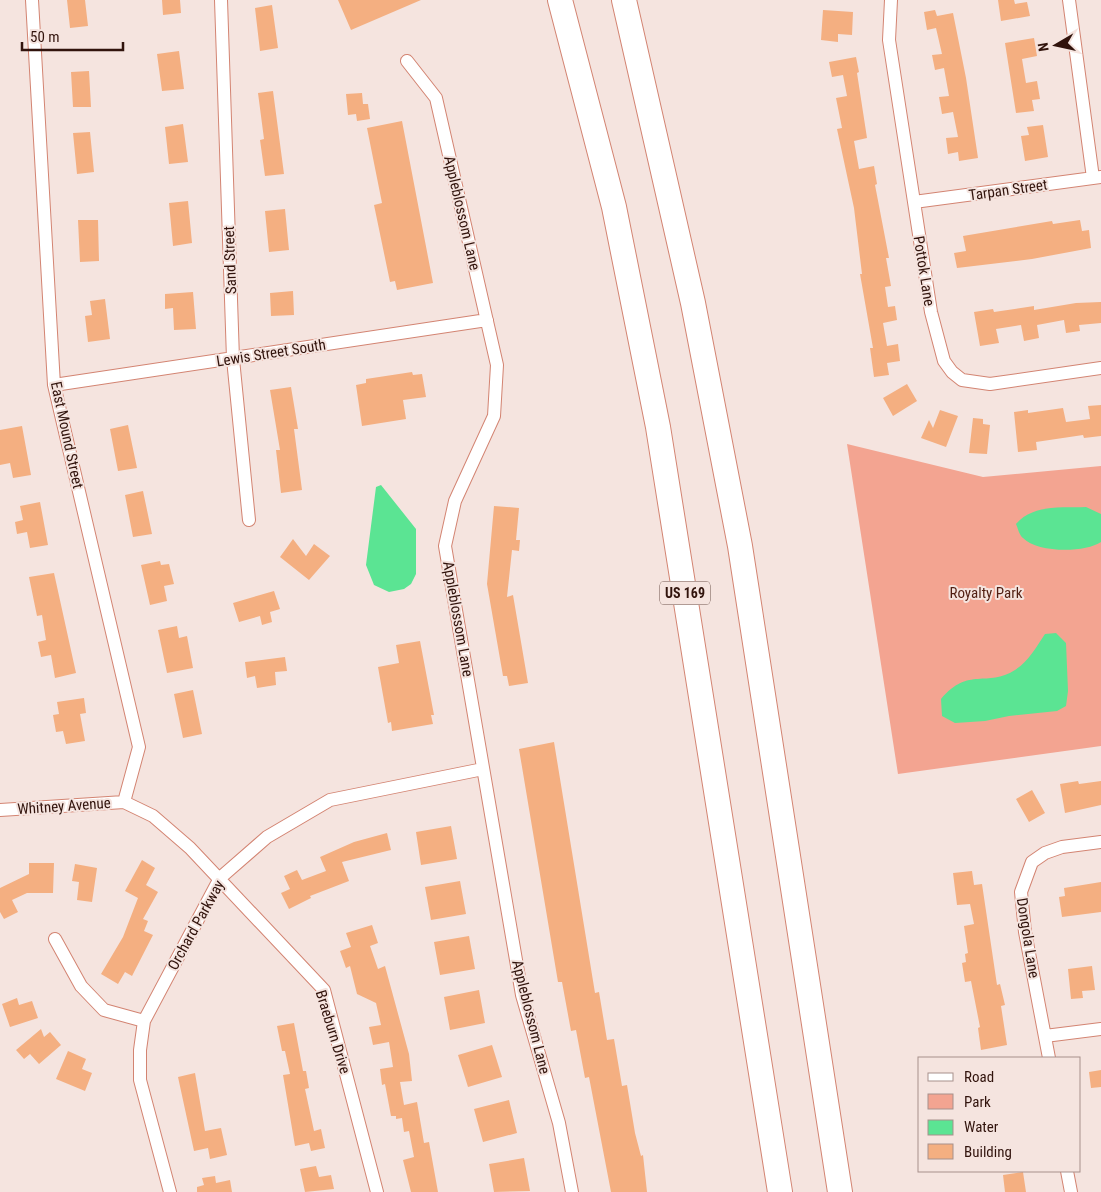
<svg xmlns="http://www.w3.org/2000/svg" width="1101" height="1192" font-family="'Roboto Condensed',sans-serif">
<style>
.green{fill:#f3a491}
.water{fill:#5be493}
.building{fill:#f4af81}
.lines{fill:none;stroke-linecap:round;stroke-linejoin:round}
.minor-casing{stroke:#d38472;stroke-width:14}
.motorway-casing{stroke:#d38472;stroke-width:26}
.minor{stroke:#fff;stroke-width:12}
.motorway{stroke:#fff;stroke-width:24}
.labels{text-anchor:middle;stroke-width:4;stroke-linejoin:round;paint-order:stroke}
.shield{fill:#f5e4df;stroke:#6c524b;stroke-width:1}
.shield-label{font-size:14px;font-weight:bold;fill:#31130c}
.street-label{font-size:15px;fill:#31130c;stroke:#f5e4df}
.park-label{font-size:15px;fill:#511f13;stroke:#f5e4df}
</style>
<rect width="100%" height="100%" fill="#f5e4df"/>
<path class="green" d="M 847,444 L 983,477 L 1101,466 L 1101,746 L 898,774 Z"/>
<path class="water" d="M 381,485 L 416,529 L 416,574 L 411,584 L 404,589 L 389,592 L 374,585 L 366,565 L 376,487 Z
M 1086,507 L 1101,514 L 1101,542 C 1085,553 1037,553 1023,538 C 1019,535 1018,528 1016,524 C 1033,504 1062,508 1086,507 Z
M 1056,633 L 1066,643 L 1068,691 L 1066,706 L 1057,711 L 1009,716 L 985,721 L 955,723 L 942,716 L 941,699 C 969,666 987,688 1015,670 C 1028,662 1037,646 1045,634 Z"/>
<path class="building" d="M 67,0 L 85,0 L 88,26 L 70,28 Z
M 162,0 L 180,0 L 181,13 L 163,15 Z
M 338,0 L 421,0 L 351,30 Z
M 998,0 L 1014,0 L 1015,4 L 1027,2 L 1030,16 L 1001,21 Z
M 272,5 L 278,48 L 260,51 L 255,8 Z
M 823,10 L 853,12 L 852,35 L 838,34 L 838,42 L 821,40 Z
M 935,10 L 937,16 L 953,13 L 966,78 L 978,158 L 959,161 L 958,152 L 948,154 L 946,138 L 958,137 L 953,112 L 942,114 L 939,97 L 949,96 L 944,68 L 935,70 L 932,55 L 942,54 L 936,28 L 927,30 L 924,12 Z
M 1034,38 L 1037,56 L 1022,59 L 1026,83 L 1037,81 L 1040,99 L 1032,100 L 1034,111 L 1016,113 L 1005,43 Z
M 179,51 L 184,89 L 162,91 L 157,54 Z
M 856,57 L 859,72 L 857,73 L 867,138 L 854,141 L 859,169 L 874,166 L 877,184 L 875,185 L 889,258 L 886,258 L 891,286 L 885,287 L 888,307 L 895,306 L 897,320 L 883,323 L 887,346 L 898,344 L 900,361 L 887,363 L 889,375 L 874,377 L 870,348 L 873,348 L 860,274 L 862,274 L 854,208 L 837,129 L 842,128 L 836,98 L 847,96 L 843,75 L 832,77 L 829,62 Z
M 89,71 L 91,107 L 73,107 L 71,72 Z
M 273,91 L 284,174 L 265,176 L 260,140 L 264,139 L 258,93 Z
M 362,93 L 363,104 L 368,104 L 370,119 L 357,121 L 356,114 L 348,115 L 346,94 Z
M 402,121 L 433,283 L 397,290 L 395,281 L 390,282 L 374,205 L 382,203 L 367,128 Z
M 183,124 L 188,162 L 169,164 L 165,127 Z
M 1043,125 L 1048,157 L 1025,161 L 1021,136 L 1029,135 L 1027,127 Z
M 90,132 L 94,172 L 77,174 L 73,133 Z
M 188,201 L 192,243 L 173,246 L 169,203 Z
M 285,209 L 289,250 L 269,252 L 265,211 Z
M 78,220 L 98,220 L 99,261 L 80,262 Z
M 1080,220 L 1082,231 L 1089,230 L 1091,248 L 1032,259 L 957,268 L 954,253 L 966,251 L 963,236 L 1052,221 L 1053,224 Z
M 293,291 L 294,315 L 271,316 L 270,293 Z
M 193,292 L 196,329 L 174,330 L 173,308 L 165,309 L 165,294 Z
M 105,299 L 110,339 L 88,342 L 85,316 L 92,315 L 90,301 Z
M 1101,302 L 1101,323 L 1079,325 L 1080,331 L 1066,333 L 1064,320 L 1037,325 L 1039,338 L 1024,341 L 1021,325 L 996,329 L 999,343 L 980,346 L 974,312 L 993,309 L 994,312 L 1034,306 L 1034,310 L 1076,303 Z
M 412,372 L 413,375 L 422,374 L 426,397 L 403,400 L 406,419 L 362,426 L 356,385 L 366,383 L 366,379 Z
M 907,384 L 917,401 L 893,416 L 883,398 Z
M 291,387 L 298,429 L 294,429 L 302,490 L 281,493 L 276,450 L 280,450 L 270,390 Z
M 1101,405 L 1101,436 L 1084,438 L 1083,435 L 1036,442 L 1037,450 L 1018,452 L 1014,412 L 1028,410 L 1028,413 L 1063,408 L 1066,422 L 1090,419 L 1088,406 Z
M 940,410 L 958,416 L 946,447 L 921,438 L 929,420 L 933,428 Z
M 973,418 L 983,419 L 983,424 L 990,425 L 987,454 L 969,453 Z
M 128,425 L 137,468 L 118,471 L 110,429 Z
M 22,426 L 31,475 L 13,478 L 10,463 L 0,465 L 0,430 Z
M 143,491 L 152,534 L 133,537 L 125,495 Z
M 40,502 L 48,545 L 30,548 L 27,532 L 17,534 L 15,522 L 23,520 L 20,506 Z
M 494,506 L 519,508 L 516,540 L 520,540 L 519,551 L 512,550 L 507,597 L 513,595 L 528,683 L 509,686 L 507,676 L 503,676 L 487,584 Z
M 293,539 L 306,556 L 314,544 L 330,556 L 309,580 L 280,557 Z
M 160,561 L 161,565 L 169,564 L 174,584 L 164,586 L 167,601 L 150,605 L 141,565 Z
M 54,573 L 76,673 L 55,678 L 51,655 L 41,657 L 38,642 L 46,640 L 42,615 L 37,616 L 29,577 Z
M 274,591 L 280,609 L 270,612 L 272,622 L 262,625 L 260,616 L 239,622 L 233,603 Z
M 177,626 L 179,638 L 187,636 L 193,668 L 167,673 L 158,630 Z
M 420,641 L 434,715 L 431,715 L 433,724 L 392,731 L 391,722 L 388,723 L 378,667 L 399,663 L 396,645 Z
M 285,657 L 287,671 L 275,672 L 276,685 L 257,688 L 255,676 L 247,678 L 245,662 Z
M 193,690 L 202,734 L 183,738 L 174,694 Z
M 84,698 L 86,713 L 80,714 L 85,741 L 66,744 L 63,731 L 56,732 L 53,715 L 59,714 L 57,702 Z
M 554,742 L 595,993 L 599,992 L 607,1040 L 614,1039 L 622,1086 L 627,1085 L 635,1133 L 641,1156 L 643,1155 L 647,1192 L 611,1192 L 589,1077 L 585,1078 L 576,1030 L 571,1031 L 562,982 L 558,982 L 519,749 Z
M 1078,781 L 1079,784 L 1101,781 L 1101,805 L 1065,813 L 1060,784 Z
M 1032,790 L 1045,813 L 1029,822 L 1016,799 Z
M 451,826 L 457,859 L 421,865 L 416,832 Z
M 387,833 L 391,850 L 342,862 L 349,881 L 310,896 L 311,898 L 289,909 L 281,893 L 290,889 L 284,876 L 297,870 L 302,880 L 326,871 L 320,857 L 354,842 Z
M 142,860 L 155,868 L 146,885 L 158,892 L 143,919 L 148,921 L 144,931 L 153,935 L 132,976 L 125,972 L 118,984 L 101,974 L 123,937 L 138,898 L 125,891 Z
M 29,863 L 54,863 L 53,893 L 27,893 L 12,900 L 18,912 L 4,919 L 0,912 L 0,888 L 29,874 Z
M 75,864 L 97,868 L 92,902 L 77,900 L 79,882 L 72,881 Z
M 972,871 L 974,885 L 982,884 L 997,985 L 1000,984 L 1005,1005 L 1001,1006 L 1007,1045 L 981,1050 L 978,1028 L 980,1027 L 971,981 L 965,982 L 962,963 L 966,962 L 965,954 L 968,953 L 964,926 L 974,924 L 970,904 L 957,905 L 953,873 Z
M 460,881 L 466,914 L 431,920 L 425,887 Z
M 1101,882 L 1101,912 L 1062,917 L 1059,897 L 1065,896 L 1064,888 Z
M 372,925 L 378,943 L 370,946 L 378,969 L 385,966 L 409,1054 L 412,1081 L 400,1082 L 404,1105 L 417,1102 L 424,1143 L 429,1142 L 438,1192 L 411,1192 L 403,1160 L 414,1157 L 409,1131 L 404,1132 L 402,1118 L 396,1119 L 396,1116 L 391,1116 L 385,1084 L 382,1085 L 380,1069 L 393,1067 L 389,1042 L 373,1045 L 369,1027 L 381,1025 L 376,1003 L 357,994 L 350,966 L 346,968 L 340,951 L 351,947 L 346,933 Z
M 469,936 L 475,969 L 440,975 L 434,942 Z
M 1092,966 L 1095,990 L 1082,991 L 1083,998 L 1071,999 L 1068,969 Z
M 479,990 L 485,1023 L 450,1030 L 444,997 Z
M 17,998 L 19,1005 L 32,1001 L 38,1018 L 10,1027 L 2,1004 Z
M 294,1023 L 303,1071 L 306,1071 L 309,1088 L 305,1089 L 314,1131 L 321,1129 L 325,1148 L 311,1151 L 309,1143 L 295,1146 L 283,1075 L 290,1074 L 285,1051 L 282,1051 L 277,1026 Z
M 41,1029 L 44,1037 L 50,1032 L 61,1045 L 39,1064 L 30,1054 L 24,1059 L 16,1050 Z
M 492,1045 L 502,1077 L 468,1087 L 458,1055 Z
M 68,1051 L 86,1059 L 82,1069 L 92,1073 L 85,1091 L 56,1079 Z
M 1101,1070 L 1101,1087 L 1091,1088 L 1089,1072 Z
M 195,1073 L 205,1131 L 221,1128 L 227,1155 L 210,1159 L 208,1148 L 194,1151 L 178,1077 Z
M 509,1100 L 517,1133 L 483,1142 L 474,1109 Z
M 524,1158 L 530,1191 L 494,1192 L 489,1164 Z
M 316,1166 L 319,1177 L 331,1175 L 334,1189 L 305,1192 L 300,1169 Z
M 1023,1172 L 1026,1192 L 1005,1192 L 1003,1175 Z
M 215,1176 L 216,1183 L 230,1180 L 232,1192 L 197,1192 L 197,1187 L 204,1185 L 202,1178 Z"/>
<g class="lines">
<defs>
<path id="minor" d="M 32,0 L 54,385 L 139,747 L 124,802
M 221,0 L 233,359 L 249,520
M 891,0 L 889,40 L 931,312 L 944,361 L 952,372 L 962,380 L 990,384 L 1101,368
M 1069,0 L 1093,178
M 407,61 L 436,98 L 497,365 L 494,416 L 455,501 L 445,546 L 522,995 L 559,1123 L 572,1192
M 914,202 L 1101,177
M 54,385 L 487,320
M 0,810 L 124,802 L 153,816 L 190,848 L 324,990 L 377,1192
M 55,939 L 81,986 L 104,1010 L 144,1021
M 1045,1036 L 1101,1029
M 1049,1058 L 1025,932 L 1021,892 L 1032,862 L 1045,853 L 1062,847 L 1101,842
M 1067,1171 L 1071,1192
M 170,1192 L 140,1080 L 140,1050 L 144,1021 L 220,878 L 267,837 L 330,800 L 483,769"/>
<path id="motorway" d="M 560,0 L 614,207 L 658,427 L 780,1192
M 624,0 L 693,303 L 740,546 L 840,1192"/>
</defs>
<use href="#minor" class="minor-casing"/>
<use href="#motorway" class="motorway-casing"/>
<use href="#minor" class="minor"/>
<use href="#motorway" class="motorway"/>
</g>
<g class="labels">
<rect class="shield" x="660" y="581.5" width="50" height="23" rx="4"/>
<g class="shield-label">
<text x="685" y="598">US 169</text>
</g>
<g class="street-label">
<text transform="translate(1008 190) rotate(-8)" y="5">Tarpan Street</text>
<text transform="translate(462 213) rotate(77)" y="5">Appleblossom Lane</text>
<text transform="translate(230 260) rotate(-92)" y="5">Sand Street</text>
<text transform="translate(924 271) rotate(81)" y="5">Pottok Lane</text>
<text transform="translate(271 353) rotate(-9)" y="5">Lewis Street South</text>
<text transform="translate(67 435) rotate(78)" y="5">East Mound Street</text>
<text transform="translate(458 619) rotate(80)" y="5">Appleblossom Lane</text>
<text transform="translate(64 806) rotate(-4)" y="5">Whitney Avenue</text>
<text transform="translate(196 925) rotate(-61)" y="5">Orchard Parkway</text>
<text transform="translate(1028 938) rotate(81)" y="5">Dongola Lane</text>
<text transform="translate(531 1017) rotate(76)" y="5">Appleblossom Lane</text>
<text transform="translate(333 1032) rotate(73)" y="5">Braeburn Drive</text>
</g>
<g class="park-label">
<text x="986" y="598">Royalty Park</text>
</g>
</g>
<rect x="918" y="1057" width="162" height="115" fill="#f5e4df" stroke="#a7908b"/>
<rect x="928" y="1073" width="25" height="8" fill="#ffffff" stroke="#a7908b"/>
<text x="964" y="1082" font-size="15" fill="#31130c">Road</text>
<rect x="928" y="1094" width="25" height="15" fill="#f3a491" stroke="#a7908b"/>
<text x="964" y="1107" font-size="15" fill="#31130c">Park</text>
<rect x="928" y="1120" width="25" height="15" fill="#5be493" stroke="#a7908b"/>
<text x="964" y="1132" font-size="15" fill="#31130c">Water</text>
<rect x="928" y="1144" width="25" height="15" fill="#f4af81" stroke="#a7908b"/>
<text x="964" y="1157" font-size="15" fill="#31130c">Building</text>
<g transform="translate(1056 45) rotate(261)" stroke="#f5e4df" stroke-width="4" paint-order="stroke">
<path d="M0-4L9 19L0 12L-9 19Z" fill="#31130c"/>
<text y="-8" font-size="14" font-weight="bold" text-anchor="middle" fill="#31130c">N</text>
</g>
<path d="M22 42v8h101v-8" fill="none" stroke="#31130c" stroke-width="2.5"/>
<text x="30" y="42" font-size="15" fill="#31130c" stroke="#f5e4df" stroke-width="4" paint-order="stroke">50 m</text>
</svg>
